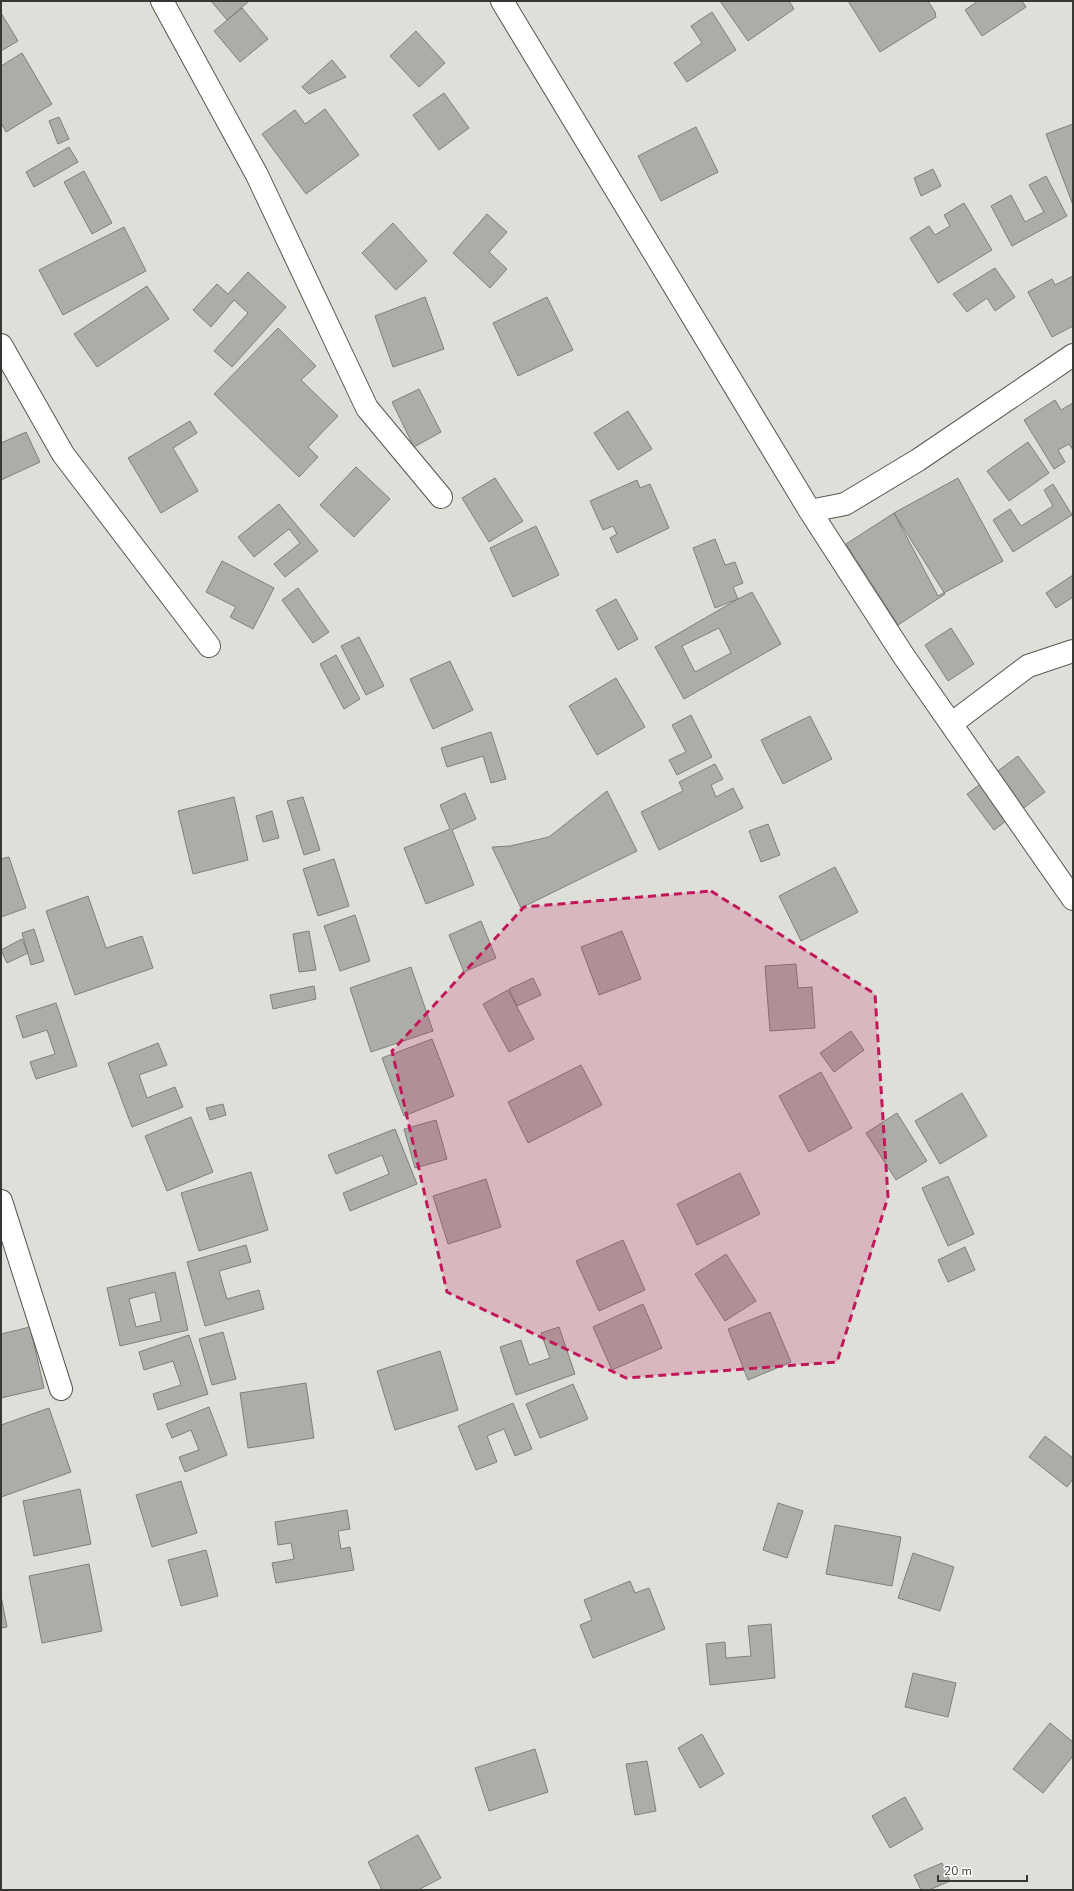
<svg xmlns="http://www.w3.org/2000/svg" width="1074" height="1891" font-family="'Nunito Sans',sans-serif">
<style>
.building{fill:#acada6;stroke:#7f8079;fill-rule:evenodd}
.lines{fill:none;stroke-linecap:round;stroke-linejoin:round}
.minor-casing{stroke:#565751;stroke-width:24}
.minor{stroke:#fff;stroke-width:22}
.marked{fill:#c2185b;fill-opacity:0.2;stroke:#c2185b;stroke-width:3;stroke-dasharray:8 5;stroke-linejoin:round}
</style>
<rect width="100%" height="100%" fill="#dedfd8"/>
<path class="building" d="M 211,1 L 249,1 L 227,20 Z
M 720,1 L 789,1 L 794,9 L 748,41 Z
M 848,1 L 928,1 L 935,12 L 936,17 L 880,52 Z
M 978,1 L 1022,1 L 1026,7 L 982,36 L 965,10 Z
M 242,8 L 268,39 L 240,62 L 214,31 Z
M 712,12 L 736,50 L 687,82 L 674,63 L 702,43 L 691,26 Z
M 1,13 L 18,41 L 1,51 Z
M 416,31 L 445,63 L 419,87 L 390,56 Z
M 22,53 L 52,104 L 6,132 L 1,123 L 1,66 Z
M 332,60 L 346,77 L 309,94 L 302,87 Z
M 444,93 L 469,128 L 439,150 L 413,115 Z
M 325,109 L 359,155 L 306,194 L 262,134 L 295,110 L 305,124 Z
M 59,117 L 69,139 L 58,144 L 49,121 Z
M 1073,124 L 1073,205 L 1046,134 Z
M 696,127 L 718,172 L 661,201 L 638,156 Z
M 69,147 L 78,162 L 34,187 L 26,172 Z
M 933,169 L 941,186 L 921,196 L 914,178 Z
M 84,171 L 112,223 L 92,234 L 64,182 Z
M 1046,176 L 1067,216 L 1012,246 L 991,206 L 1011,195 L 1025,222 L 1044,212 L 1029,185 Z
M 964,203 L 992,250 L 938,283 L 910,238 L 929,226 L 935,235 L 950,226 L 944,215 Z
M 487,214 L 507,232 L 489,252 L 507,269 L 490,288 L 453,253 Z
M 393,223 L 427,261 L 396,290 L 362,253 Z
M 124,227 L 146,271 L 63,315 L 39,270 Z
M 995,268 L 1015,297 L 995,311 L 987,298 L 967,312 L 953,294 Z
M 248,272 L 286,307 L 232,367 L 214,351 L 248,313 L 234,300 L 211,327 L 193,310 L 217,284 L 228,294 Z
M 1073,276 L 1073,326 L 1052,337 L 1028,292 L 1052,279 L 1055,285 Z
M 147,286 L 169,319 L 97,367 L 74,334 Z
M 425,297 L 444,349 L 393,367 L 375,316 Z
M 547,297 L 573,350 L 518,376 L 493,323 Z
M 278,328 L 316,366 L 301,380 L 338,416 L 308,447 L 318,457 L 299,477 L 214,394 Z
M 419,389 L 441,432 L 414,447 L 392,402 Z
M 1055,400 L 1061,410 L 1073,403 L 1073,450 L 1069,444 L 1058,450 L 1065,462 L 1054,469 L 1024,420 Z
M 628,411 L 652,449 L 618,470 L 594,433 Z
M 190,421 L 197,433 L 173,448 L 198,491 L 161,513 L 128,458 Z
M 26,432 L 40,462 L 1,480 L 1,443 Z
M 1028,442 L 1049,473 L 1009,501 L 987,471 Z
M 356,467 L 390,499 L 354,537 L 320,505 Z
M 495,478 L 523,521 L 489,542 L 462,498 Z
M 958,478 L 1003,561 L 938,596 L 894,513 Z
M 637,480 L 640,488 L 650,484 L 669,528 L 617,553 L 610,538 L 617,534 L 613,526 L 603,530 L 590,501 Z
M 1053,484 L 1072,515 L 1013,552 L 993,520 L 1010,509 L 1021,526 L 1053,506 L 1044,490 Z
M 279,504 L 318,551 L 285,577 L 274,564 L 300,543 L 289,529 L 254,557 L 238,537 Z
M 894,513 L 945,594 L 898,625 L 846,544 Z
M 536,526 L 559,575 L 513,597 L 490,548 Z
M 715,539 L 725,565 L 735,562 L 743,583 L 733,587 L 738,599 L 715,608 L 693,548 Z
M 222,561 L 274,588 L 253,629 L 230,617 L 236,607 L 206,592 Z
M 1073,575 L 1073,597 L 1056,608 L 1046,593 Z
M 298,588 L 329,632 L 313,643 L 282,600 Z
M 752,592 L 781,644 L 684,699 L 655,647 L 738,599 ZM 719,628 L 731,653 L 695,672 L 682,646 Z
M 616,599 L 638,639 L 618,650 L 596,610 Z
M 951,628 L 974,664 L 948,681 L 925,645 Z
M 359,637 L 384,686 L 366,695 L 341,646 Z
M 336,655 L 360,699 L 344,709 L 320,664 Z
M 450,661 L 473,710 L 433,729 L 410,679 Z
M 616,678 L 645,727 L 597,755 L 569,706 Z
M 691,715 L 712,757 L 677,775 L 669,760 L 686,752 L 672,725 Z
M 810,716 L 832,759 L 783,784 L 761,740 Z
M 491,732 L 506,779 L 491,783 L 483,756 L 447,767 L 441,748 Z
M 1018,756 L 1045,792 L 994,830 L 967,794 Z
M 715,764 L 723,779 L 711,785 L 716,797 L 733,788 L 743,808 L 659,850 L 641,812 L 683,791 L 679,782 Z
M 607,791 L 637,851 L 521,908 L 492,847 L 510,846 L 549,837 Z
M 465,793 L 476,819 L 452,830 L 474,885 L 426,904 L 404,848 L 450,829 L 440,805 Z
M 234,797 L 248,860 L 193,874 L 178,811 Z
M 303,797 L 320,850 L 304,855 L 287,801 Z
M 272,811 L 279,838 L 263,842 L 256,816 Z
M 768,824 L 780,855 L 761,862 L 749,831 Z
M 9,857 L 26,908 L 1,917 L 1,859 Z
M 334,859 L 349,906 L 318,916 L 303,869 Z
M 835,867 L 858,912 L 801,941 L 779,896 Z
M 88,896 L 106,948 L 142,936 L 153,968 L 75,995 L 46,911 Z
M 355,915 L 370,961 L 340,971 L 324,926 Z
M 481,921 L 496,958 L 464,972 L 449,935 Z
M 34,929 L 44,961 L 31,965 L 22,933 Z
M 309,931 L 316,970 L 299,972 L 293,934 Z
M 622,931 L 641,979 L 599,995 L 581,947 Z
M 22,939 L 28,953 L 7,963 L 1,950 Z
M 796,964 L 798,988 L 812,987 L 815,1028 L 770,1031 L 765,966 Z
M 411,967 L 433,1031 L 371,1052 L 350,988 Z
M 533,978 L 541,995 L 517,1006 L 509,989 Z
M 314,986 L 316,999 L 273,1009 L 270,995 Z
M 508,990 L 534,1039 L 509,1052 L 483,1004 Z
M 56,1003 L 77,1066 L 36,1079 L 30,1062 L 55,1054 L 47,1030 L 23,1038 L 16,1016 Z
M 851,1031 L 864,1050 L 834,1072 L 820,1053 Z
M 432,1039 L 454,1096 L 404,1116 L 382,1058 Z
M 158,1043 L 167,1065 L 139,1075 L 147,1098 L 175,1087 L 183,1107 L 132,1127 L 108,1063 Z
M 581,1065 L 602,1105 L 528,1143 L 508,1102 Z
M 821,1072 L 852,1128 L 809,1152 L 779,1096 Z
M 962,1093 L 987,1136 L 940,1164 L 915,1121 Z
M 223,1104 L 226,1115 L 210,1120 L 206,1108 Z
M 897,1113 L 927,1161 L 896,1180 L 866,1133 Z
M 191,1117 L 213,1172 L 167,1191 L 145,1136 Z
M 436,1120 L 447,1159 L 415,1168 L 404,1129 Z
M 395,1129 L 417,1184 L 350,1211 L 343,1193 L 389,1174 L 382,1155 L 336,1174 L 328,1155 Z
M 251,1172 L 268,1230 L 199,1251 L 181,1193 Z
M 740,1173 L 760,1214 L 697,1245 L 677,1204 Z
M 948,1176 L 974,1234 L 948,1246 L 922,1188 Z
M 486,1179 L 501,1227 L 448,1244 L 433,1196 Z
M 623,1240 L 645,1290 L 599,1311 L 576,1261 Z
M 246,1245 L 251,1262 L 219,1271 L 227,1299 L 259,1290 L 264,1309 L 205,1326 L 187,1262 Z
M 965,1247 L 975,1270 L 948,1282 L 938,1260 Z
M 726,1254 L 756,1301 L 725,1321 L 695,1274 Z
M 175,1272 L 188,1330 L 120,1346 L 107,1288 Z
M 155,1292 L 161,1321 L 136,1327 L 129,1299 Z
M 643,1304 L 662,1348 L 612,1370 L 593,1327 Z
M 770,1312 L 791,1362 L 748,1380 L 728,1329 Z
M 30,1327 L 44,1388 L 1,1398 L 1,1334 Z
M 559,1327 L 575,1374 L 516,1395 L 500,1347 L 521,1340 L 529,1365 L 550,1358 L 541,1333 Z
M 223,1332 L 236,1379 L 212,1385 L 199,1339 Z
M 189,1335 L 208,1394 L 158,1410 L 153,1394 L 181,1385 L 173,1361 L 144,1370 L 139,1352 Z
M 440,1351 L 458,1410 L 395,1430 L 377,1371 Z
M 306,1383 L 314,1438 L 248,1448 L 240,1393 Z
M 573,1384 L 588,1419 L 540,1438 L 526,1404 Z
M 513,1403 L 532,1449 L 515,1456 L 504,1429 L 487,1436 L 497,1462 L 476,1470 L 458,1426 Z
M 209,1407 L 227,1455 L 185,1472 L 179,1457 L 199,1450 L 191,1430 L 172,1438 L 166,1424 Z
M 49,1408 L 71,1472 L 1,1497 L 1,1425 Z
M 1045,1436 L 1073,1458 L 1073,1479 L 1067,1487 L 1029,1457 Z
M 181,1481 L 197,1533 L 152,1547 L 136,1495 Z
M 80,1489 L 91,1544 L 34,1556 L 23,1501 Z
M 778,1503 L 803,1511 L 787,1558 L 763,1550 Z
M 347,1510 L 350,1529 L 338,1531 L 341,1549 L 350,1547 L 354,1570 L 276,1583 L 272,1563 L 294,1559 L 291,1543 L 278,1545 L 275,1522 Z
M 835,1525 L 901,1537 L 892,1586 L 826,1574 Z
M 206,1550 L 218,1596 L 181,1606 L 168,1560 Z
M 913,1553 L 954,1567 L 940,1611 L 898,1598 Z
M 89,1564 L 102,1631 L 42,1643 L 29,1576 Z
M 630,1581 L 635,1593 L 649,1588 L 665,1629 L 593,1658 L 580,1625 L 592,1620 L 584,1600 Z
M 1,1596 L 7,1627 L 1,1628 Z
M 771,1624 L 775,1678 L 710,1685 L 706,1644 L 725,1642 L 726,1658 L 751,1656 L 748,1626 Z
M 913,1673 L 956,1683 L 948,1717 L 905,1707 Z
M 1050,1723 L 1073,1742 L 1073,1756 L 1043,1793 L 1013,1769 Z
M 702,1734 L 724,1774 L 700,1788 L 678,1748 Z
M 535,1749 L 548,1792 L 489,1811 L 475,1768 Z
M 647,1761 L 656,1811 L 635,1815 L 626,1764 Z
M 905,1797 L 923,1829 L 890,1848 L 872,1816 Z
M 418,1835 L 441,1878 L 418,1890 L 382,1890 L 368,1862 Z
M 942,1863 L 950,1881 L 929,1890 L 921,1890 L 914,1875 Z"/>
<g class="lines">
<defs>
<path id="minor" d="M 162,1 L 257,175 L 367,408 L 441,497
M 502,1 L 810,511 L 903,655 L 1073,899
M 1,345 L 63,454 L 209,646
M 810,511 L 845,504 L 918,460 L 1073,355
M 951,724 L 1028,666 L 1073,651
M 1,1201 L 61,1389"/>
</defs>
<use href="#minor" class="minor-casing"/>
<use href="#minor" class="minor"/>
</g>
<path class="marked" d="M 711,891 L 875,994 L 888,1197 L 837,1362 L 626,1378 L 447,1292 L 392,1051 L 524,907 Z"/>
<rect width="1074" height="1891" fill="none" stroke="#373734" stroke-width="4"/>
<path d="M938 1875v6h89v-6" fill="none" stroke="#373734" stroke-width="2"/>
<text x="944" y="1875" font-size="12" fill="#373734" stroke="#ffffff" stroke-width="3" paint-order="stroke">20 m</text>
</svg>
